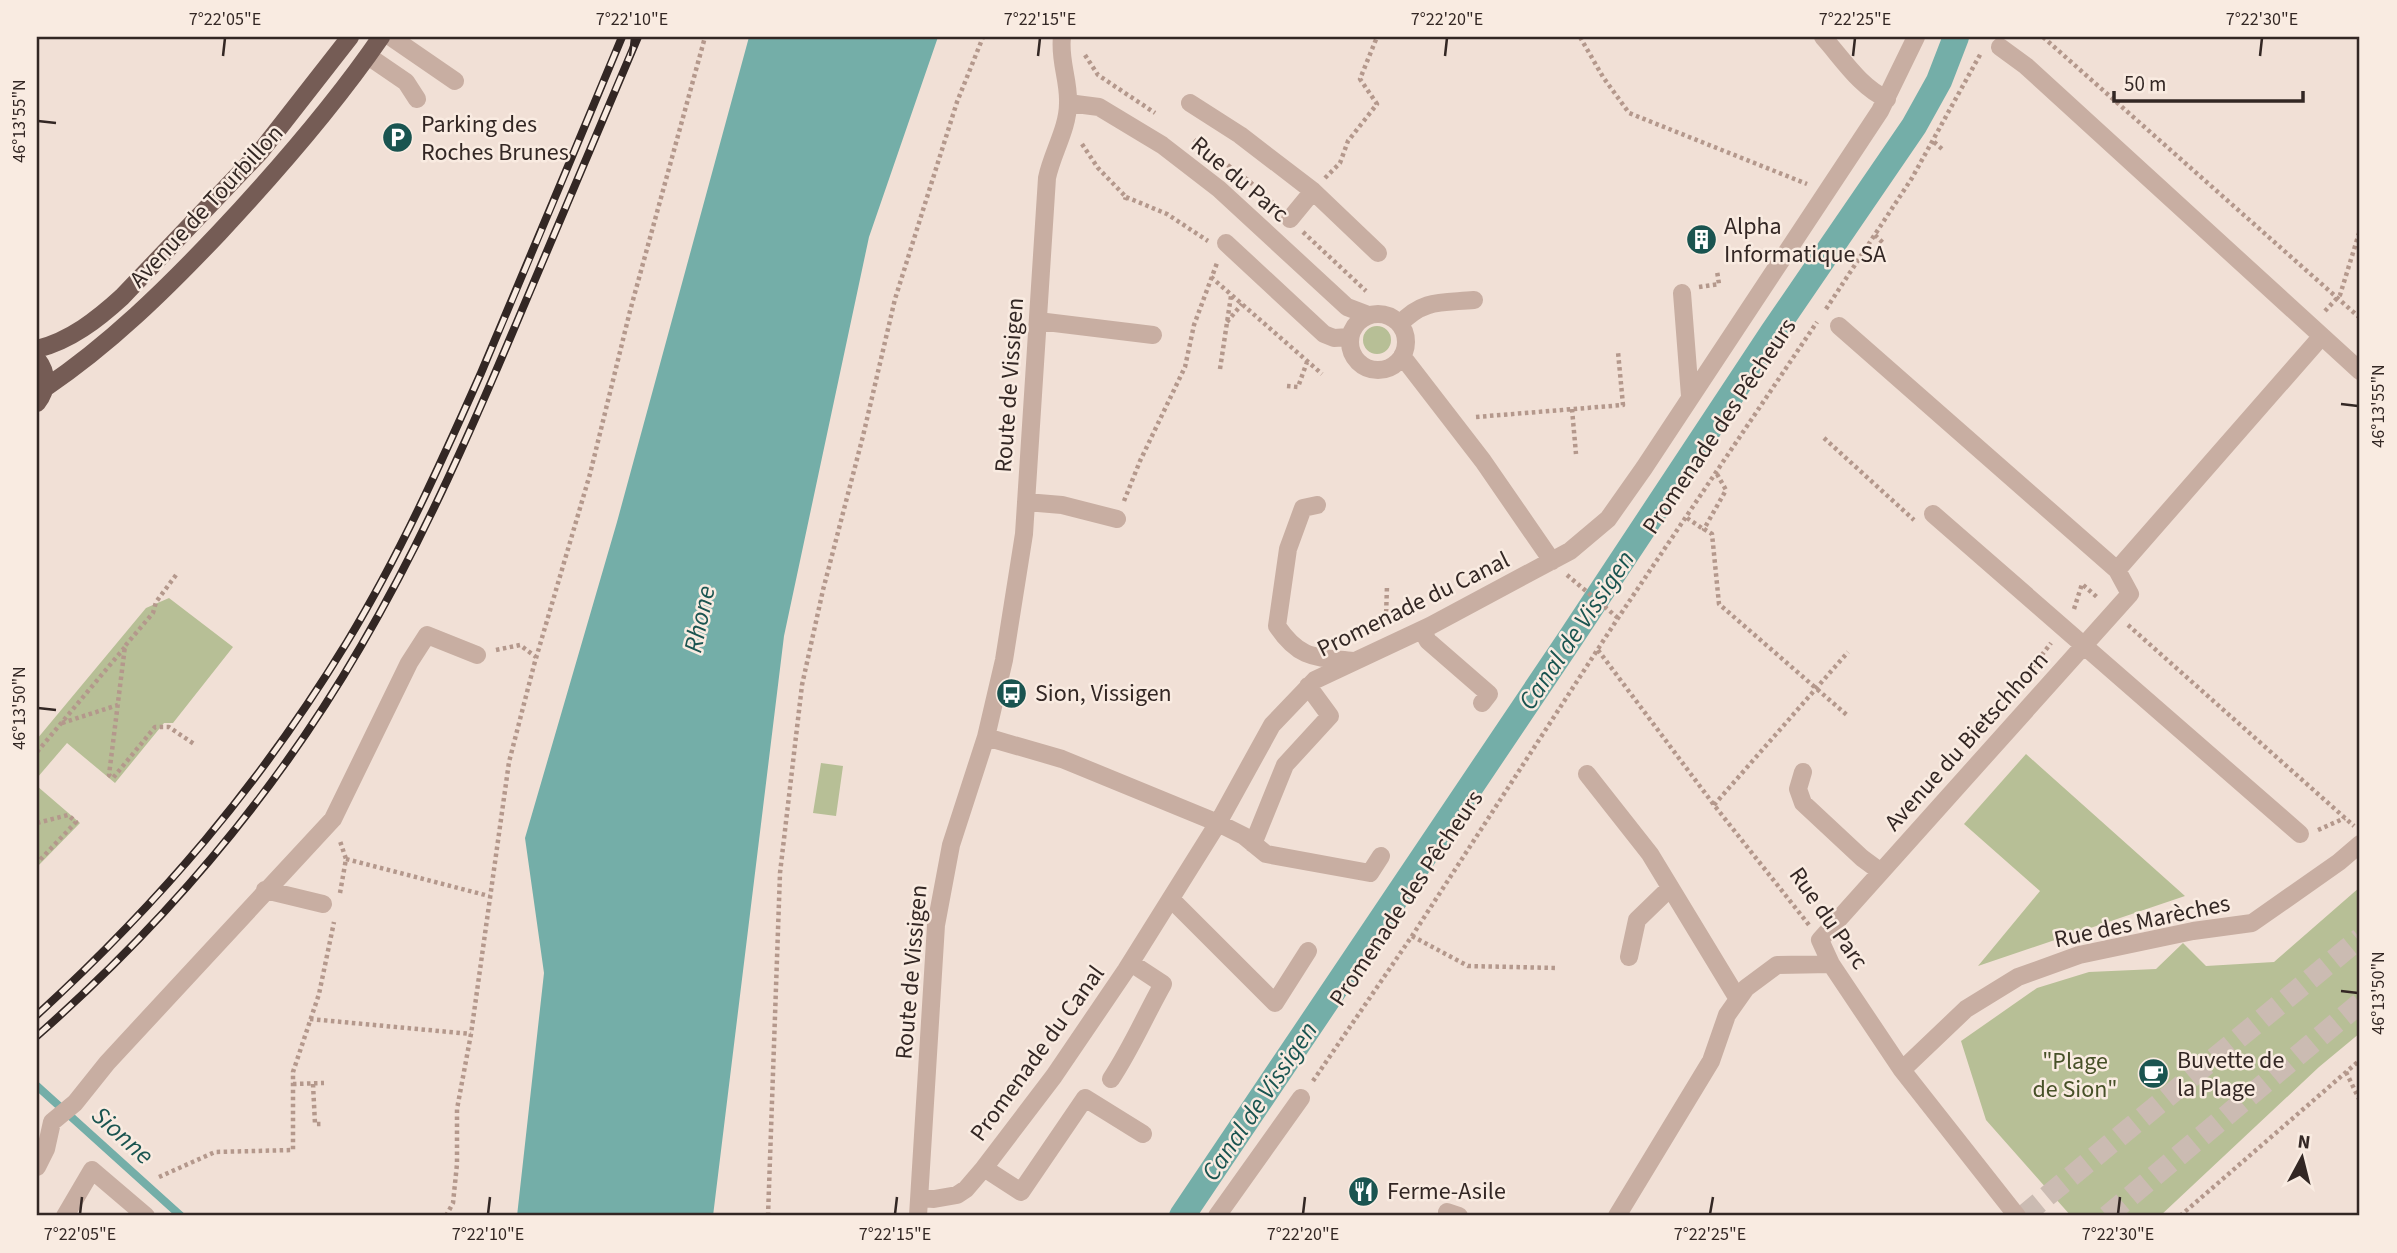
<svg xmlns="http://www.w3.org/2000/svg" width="2397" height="1253" font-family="'Source Sans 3',sans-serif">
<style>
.green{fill:#b7bf96}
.water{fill:#74aea8}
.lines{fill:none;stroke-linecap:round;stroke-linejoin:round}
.stream{stroke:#74aea8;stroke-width:8}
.canal{stroke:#74aea8;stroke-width:26}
.highway-tunnel{stroke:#cbbbb2;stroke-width:21;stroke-dasharray:21 10;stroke-linecap:butt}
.path{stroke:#b4988c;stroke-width:4.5;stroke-dasharray:3.5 3.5;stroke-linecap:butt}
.minor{stroke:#c8aea2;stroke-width:18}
.major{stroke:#755c55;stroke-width:18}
.rail-casing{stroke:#332724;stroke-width:8}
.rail{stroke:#f9ebe1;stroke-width:5;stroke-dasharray:16;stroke-linecap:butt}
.ticks{fill:none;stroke:#332724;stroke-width:2.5}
.labels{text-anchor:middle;stroke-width:5;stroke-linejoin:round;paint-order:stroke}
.poi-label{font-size:24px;fill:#332724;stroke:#f9ebe1;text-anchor:start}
.street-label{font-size:24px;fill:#332724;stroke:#f9ebe1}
.park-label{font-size:24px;fill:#475128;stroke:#f9ebe1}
.water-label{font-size:26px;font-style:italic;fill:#1a5450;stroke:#f9ebe1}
.neatline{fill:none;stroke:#332724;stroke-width:2.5}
.ticks-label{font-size:18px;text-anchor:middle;fill:#332724}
</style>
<rect width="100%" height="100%" fill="#f1e0d6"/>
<path class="green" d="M1363 340a14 14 0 1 1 28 0a14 14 0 1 1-28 0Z
M 169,598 L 233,647 L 173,723 L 164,723 L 115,783 L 67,743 L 37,778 L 37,739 L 146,608 Z
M 2026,754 L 2185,896 L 1978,966 L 2040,891 L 1964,824 Z
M 821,763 L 843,766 L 836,816 L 813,813 Z
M 37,786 L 80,823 L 37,867 Z
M 2360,887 L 2360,1033 L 2319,1067 L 2160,1216 L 2071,1216 L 1986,1120 L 1961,1041 L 2037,988 L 2089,972 L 2156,969 L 2183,943 L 2206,966 L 2274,962 Z"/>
<path class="water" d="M 749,37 L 938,37 L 869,237 L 784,636 L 713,1216 L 517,1216 L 544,973 L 525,838 L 617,522 Z"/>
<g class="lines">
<path class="stream" d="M 37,1086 L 181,1216"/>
<path class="canal" d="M 1182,1216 L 1570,639 L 1773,332 L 1914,126 L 1939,81 L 1956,37"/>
<path class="highway-tunnel" d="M 2023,1216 L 2360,938
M 2107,1216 L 2360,1003"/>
<path class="path" d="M 1580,37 L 1603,77 L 1629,113 L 1807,184
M 2043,37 L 2360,318
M 1085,55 L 1098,75 L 1155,113
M 1194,140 L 1249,181 L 1277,207
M 1934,142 L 1942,149
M 1082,144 L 1098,168 L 1126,197 L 1125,200
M 1325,178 L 1340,163 L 1348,141 L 1377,104 L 1360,79 L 1377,37
M 1126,197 L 1167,214 L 1208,241
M 1303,232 L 1366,291
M 1875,235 L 1884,244
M 1211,277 L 1322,374
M 1699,287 L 1719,284 L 1717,271
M 1826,309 L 1912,178 L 1981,53
M 2325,311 L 2340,295 L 2360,230
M 1227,322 L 1242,304
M 1220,369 L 1231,296
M 1287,386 L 1298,387 L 1307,362
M 1572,409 L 1576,454
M 1476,417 L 1623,405 L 1618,352
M 1824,438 L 1914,520
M 1717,474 L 1726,490 L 1704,529 L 1712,534 L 1719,604 L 1848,716
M 1124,501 L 1140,461 L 1185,367 L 1194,325 L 1217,263
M 1687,518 L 1703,529
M 176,575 L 156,602 L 153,613 L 125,646 L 109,775 L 113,778 L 155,727 L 169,727 L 194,744
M 1567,575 L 1618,618
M 2074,609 L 2082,584 L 2098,598
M 2128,625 L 2354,826
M 1383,626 L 1386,617 L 1387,586
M 496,650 L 520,645 L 536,657
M 1598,650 L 1714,805 L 1809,925
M 2029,672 L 2051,643
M 62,723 L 118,705
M 37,752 L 125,647
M 1714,805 L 1848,652
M 37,823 L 68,815 L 76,822 L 37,863
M 2318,830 L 2345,818
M 346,859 L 489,896
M 340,893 L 346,859 L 340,841
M 1412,936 L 1468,966 L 1557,968
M 310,1019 L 471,1034
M 2346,1072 L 2360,1101
M 1313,1081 L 1412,936 L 1618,618 L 1817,322
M 293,1084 L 324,1083
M 313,1084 L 315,1124 L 322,1124
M 159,1177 L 215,1152 L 293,1150 L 293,1072 L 319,994 L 334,922
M 446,1216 L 453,1203 L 457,1164 L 457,1109 L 471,1034 L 509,762 L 534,665 L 590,474 L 630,311 L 705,37
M 768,1216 L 780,873 L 802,685 L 823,590 L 863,436 L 895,299 L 957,102 L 983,37
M 2180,1216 L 2360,1060"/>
<path class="minor" d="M 391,37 L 455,81
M 1823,37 C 1842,58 1860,87 1887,99
M 2000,47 L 2026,66 L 2360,371
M 368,56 L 406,82 L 417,99
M 1068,103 L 1099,107 L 1162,145 L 1219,189 L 1347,307 L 1368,315
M 1190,103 L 1240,135 L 1313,191 L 1378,253
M 1290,219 L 1313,191
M 1226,243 L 1324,334 L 1334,338 L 1350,337
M 1682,293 L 1690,396
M1350 342a28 28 0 1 1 56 0a28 28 0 1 1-56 0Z
M 1038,321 L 1153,335
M 1400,324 C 1423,299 1442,303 1474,300
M 1839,326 L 2117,570
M 1402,356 L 1483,461 L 1552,561
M 1026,502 L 1062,505 L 1117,519
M 1317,505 L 1303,508 L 1288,549 L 1277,626 C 1300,660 1316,657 1353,661
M 1933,514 L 2300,834
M 1422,630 L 1428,641 L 1489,694 L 1482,703
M 986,737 L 1062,759 L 1218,823 L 1244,836 L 1266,854 L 1370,873 L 1381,856
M 1803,772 L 1798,789 L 1803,803 L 1862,858 L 1881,872
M 1587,774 L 1650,854 L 1738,999
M 1253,844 L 1285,765 L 1330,716 L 1308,686
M 265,890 L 323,904
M 1171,899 L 1275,1003 L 1308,951
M 1629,957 L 1637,920 L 1670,888
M 1902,1070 L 1966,1009 L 2018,977 L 2079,955 L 2193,931 L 2252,923 L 2339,862 L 2360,844
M 1111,1079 C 1131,1049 1145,1016 1163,984 L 1131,963
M 37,1167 L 46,1149 L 52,1122 L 75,1103 L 107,1063 L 333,819 L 409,663 L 427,635 L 477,655
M 984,1168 L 1021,1192 L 1085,1098 L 1143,1134
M 921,1198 L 934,1199 L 957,1195 L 966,1189 L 984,1168 L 1054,1076 L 1126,970 L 1218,823 L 1272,725 L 1315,680 L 1430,626 L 1570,551 L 1608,519 L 1644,468 L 1880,111 L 1916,37
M 1447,1212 L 1459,1216
M 65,1216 L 92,1170 L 146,1216
M 918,1216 L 936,925 L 951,845 L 986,737 L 1004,660 L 1024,534 L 1047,178 C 1052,153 1068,129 1068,103 C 1069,80 1059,60 1062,37
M 1217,1216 L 1301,1098
M 1617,1216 L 1711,1061 L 1727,1015 L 1746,988 L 1777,965 L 1831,964
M 2017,1216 L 1902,1070 L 1831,964 L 1820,940 L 2130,594 L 2117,570 L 2321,337"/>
<path class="major" d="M 37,349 C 70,341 98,319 122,297 L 261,151 L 350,37
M 37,359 C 48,373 48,389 37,403
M 45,388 C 110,344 165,290 219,233 C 277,171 333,107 381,37"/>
<defs>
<path id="rail" d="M 37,1015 C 160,902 260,785 347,642 C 399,556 440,465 481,373 C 529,261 575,149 622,37
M 37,1036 C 164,924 276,793 361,646 C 424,538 474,424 522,310 C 561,219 599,128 638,37"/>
</defs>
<use href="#rail" class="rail-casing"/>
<use href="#rail" class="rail"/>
</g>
<path class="ticks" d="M 223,56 L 225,38M 630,56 L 632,38M 1038,56 L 1040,38M 1445,56 L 1447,38M 1853,56 L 1855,38M 2260,56 L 2262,38M 38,121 L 56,123M 2341,404 L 2358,406M 38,708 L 56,710M 2341,991 L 2358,993M 80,1214 L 82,1197M 488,1214 L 490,1197M 895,1214 L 897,1197M 1303,1214 L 1305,1197M 1710,1214 L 1713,1197M 2118,1214 L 2120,1197"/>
<defs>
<symbol id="parking-disc" viewBox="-11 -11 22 22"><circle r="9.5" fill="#1a5450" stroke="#f9ebe1"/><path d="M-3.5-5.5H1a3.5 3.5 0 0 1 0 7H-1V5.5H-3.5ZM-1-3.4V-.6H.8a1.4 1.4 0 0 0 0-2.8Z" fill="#fff"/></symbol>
<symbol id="building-disc" viewBox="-11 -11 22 22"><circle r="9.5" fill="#1a5450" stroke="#f9ebe1"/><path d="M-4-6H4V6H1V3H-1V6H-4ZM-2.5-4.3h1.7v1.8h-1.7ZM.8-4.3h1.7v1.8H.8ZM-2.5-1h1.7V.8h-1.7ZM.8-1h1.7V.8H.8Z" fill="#fff"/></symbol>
<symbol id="bus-disc" viewBox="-11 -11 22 22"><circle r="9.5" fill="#1a5450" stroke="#f9ebe1"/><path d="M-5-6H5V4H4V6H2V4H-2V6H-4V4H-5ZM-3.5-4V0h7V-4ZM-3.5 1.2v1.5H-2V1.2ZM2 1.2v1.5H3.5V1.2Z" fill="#fff"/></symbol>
<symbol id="cafe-disc" viewBox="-11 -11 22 22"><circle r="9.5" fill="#1a5450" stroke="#f9ebe1"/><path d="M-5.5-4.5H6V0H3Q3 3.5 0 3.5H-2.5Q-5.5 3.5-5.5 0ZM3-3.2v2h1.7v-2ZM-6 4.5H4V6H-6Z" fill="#fff"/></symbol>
<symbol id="restaurant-disc" viewBox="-11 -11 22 22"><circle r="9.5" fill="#1a5450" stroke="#f9ebe1"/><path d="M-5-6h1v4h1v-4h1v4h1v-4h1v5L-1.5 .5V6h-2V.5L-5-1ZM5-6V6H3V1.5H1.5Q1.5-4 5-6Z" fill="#fff"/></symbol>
</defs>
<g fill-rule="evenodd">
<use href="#parking-disc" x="380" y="120" width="35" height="35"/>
<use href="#building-disc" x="1684" y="222" width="35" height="35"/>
<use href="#bus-disc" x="994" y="676" width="35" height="35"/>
<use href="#cafe-disc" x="2136" y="1056" width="35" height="35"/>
<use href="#restaurant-disc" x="1346" y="1174" width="35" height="35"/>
</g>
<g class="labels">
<g class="poi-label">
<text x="421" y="132">Parking des<tspan x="421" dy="28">Roches Brunes</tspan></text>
<text x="1724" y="234">Alpha<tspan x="1724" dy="28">Informatique SA</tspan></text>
<text x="1035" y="701">Sion, Vissigen</text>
<text x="2177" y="1068">Buvette de<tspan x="2177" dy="28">la Plage</tspan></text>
<text x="1387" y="1199">Ferme-Asile</text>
</g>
<g class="street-label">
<text transform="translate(1240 179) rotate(40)" y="8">Rue du Parc</text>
<text transform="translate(206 206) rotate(-47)" y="8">Avenue de Tourbillon</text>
<text transform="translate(1009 385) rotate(-86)" y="8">Route de Vissigen</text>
<text transform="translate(1719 426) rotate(-56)" y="8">Promenade des Pêcheurs</text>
<text transform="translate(1413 604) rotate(-26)" y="8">Promenade du Canal</text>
<text transform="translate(1966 741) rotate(-48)" y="8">Avenue du Bietschhorn</text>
<text transform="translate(1406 898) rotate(-56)" y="8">Promenade des Pêcheurs</text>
<text transform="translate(1829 918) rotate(55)" y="8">Rue du Parc</text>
<text transform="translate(2142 921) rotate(-12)" y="8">Rue des Marèches</text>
<text transform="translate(911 972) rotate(-85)" y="8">Route de Vissigen</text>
<text transform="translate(1037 1053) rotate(-54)" y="8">Promenade du Canal</text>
</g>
<g class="park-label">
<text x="2075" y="1069">"Plage<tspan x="2075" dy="28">de Sion"</tspan></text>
</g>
<g class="water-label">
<text transform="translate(699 619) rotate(-78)" y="9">Rhone</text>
<text transform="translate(1576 630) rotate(-56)" y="9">Canal de Vissigen</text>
<text transform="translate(1259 1101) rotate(-56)" y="9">Canal de Vissigen</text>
<text transform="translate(123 1135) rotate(42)" y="9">Sionne</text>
</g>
</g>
<rect width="2397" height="1253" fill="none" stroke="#f9ebe1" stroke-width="77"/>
<g transform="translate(2302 1158) rotate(7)" stroke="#f9ebe1" stroke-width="5" paint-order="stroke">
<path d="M0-5L12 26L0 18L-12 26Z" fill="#332724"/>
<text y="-10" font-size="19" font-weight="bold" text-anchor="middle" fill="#332724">N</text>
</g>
<path d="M2114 91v10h189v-10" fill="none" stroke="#332724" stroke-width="3.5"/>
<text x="2124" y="91" font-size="21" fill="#332724" stroke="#f9ebe1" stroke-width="5" paint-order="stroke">50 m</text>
<rect x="38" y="38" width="2320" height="1176" class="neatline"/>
<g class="ticks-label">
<text x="225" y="25">7°22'05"E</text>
<text x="632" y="25">7°22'10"E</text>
<text x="1040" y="25">7°22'15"E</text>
<text x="1447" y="25">7°22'20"E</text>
<text x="1855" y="25">7°22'25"E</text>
<text x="2262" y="25">7°22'30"E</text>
<text transform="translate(19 121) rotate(-90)" y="6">46°13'55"N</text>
<text transform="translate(2378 406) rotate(-90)" y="6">46°13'55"N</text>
<text transform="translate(19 708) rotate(-90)" y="6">46°13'50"N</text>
<text transform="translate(2378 993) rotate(-90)" y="6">46°13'50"N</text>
<text x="80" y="1240">7°22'05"E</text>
<text x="488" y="1240">7°22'10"E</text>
<text x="895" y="1240">7°22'15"E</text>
<text x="1303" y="1240">7°22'20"E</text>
<text x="1710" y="1240">7°22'25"E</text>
<text x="2118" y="1240">7°22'30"E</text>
</g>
</svg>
